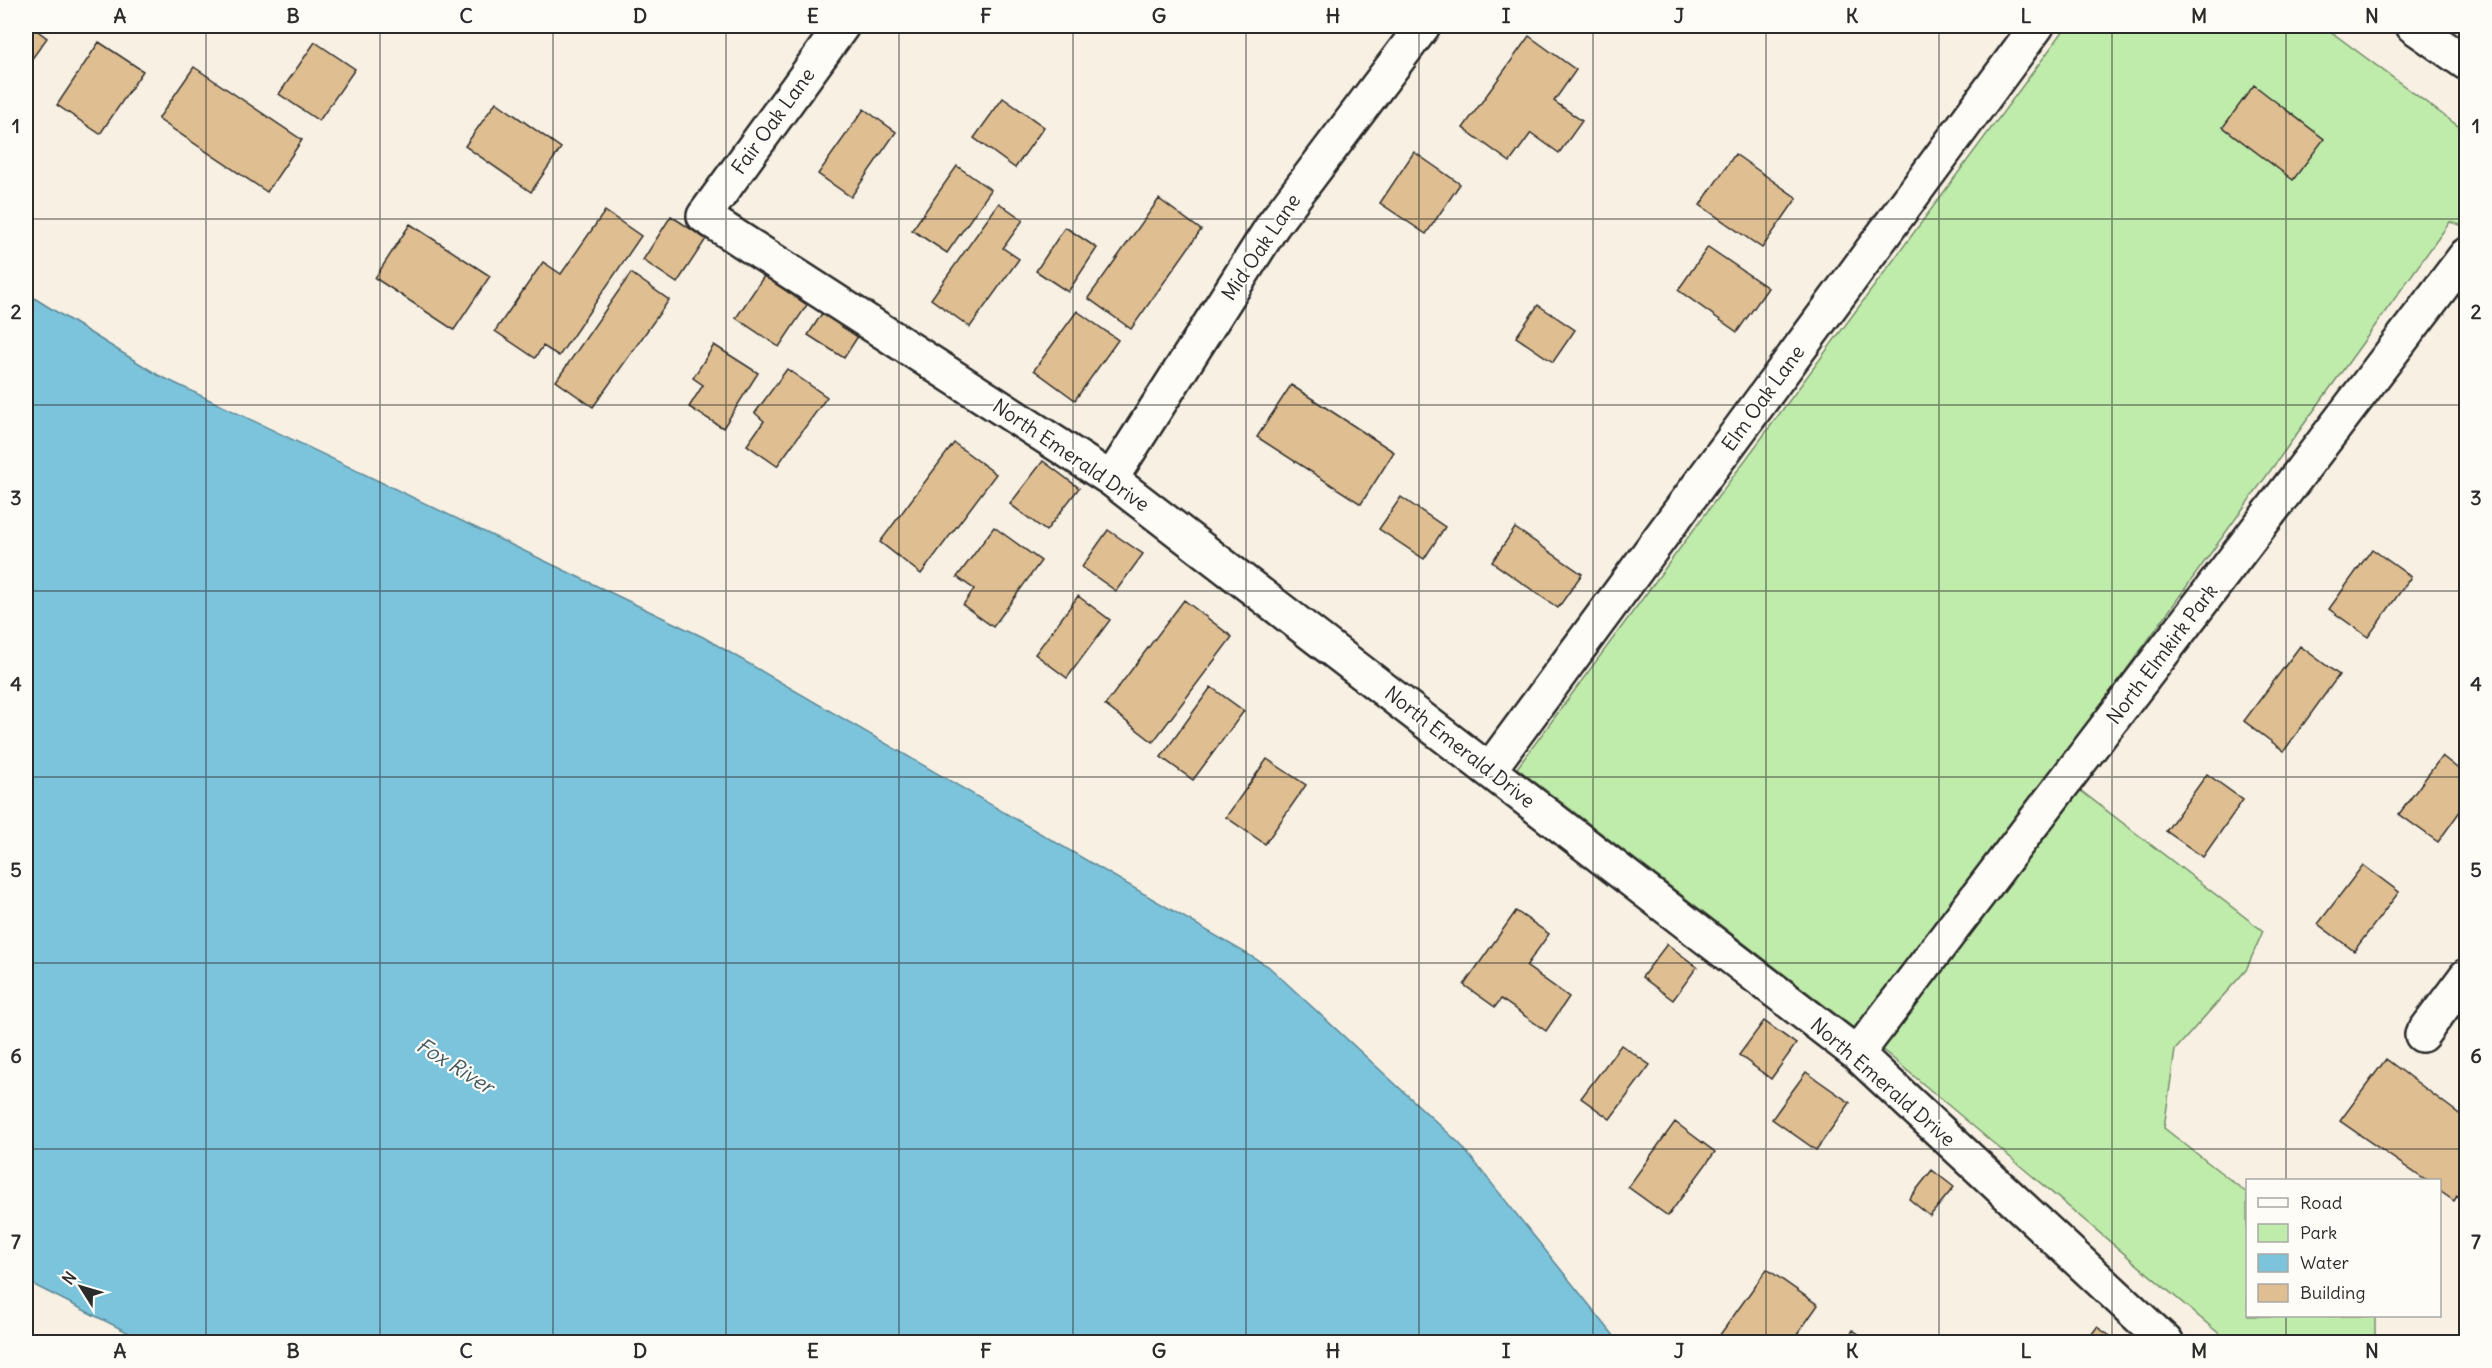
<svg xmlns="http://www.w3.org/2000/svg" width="2492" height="1368" font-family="Delius,sans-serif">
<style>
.green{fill:#bfecaa;stroke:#758c6a;stroke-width:1.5}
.water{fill:#7bc4dc;stroke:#5b8795;stroke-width:1.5}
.building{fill:#dfbe91;stroke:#2b2b2b;stroke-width:1.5}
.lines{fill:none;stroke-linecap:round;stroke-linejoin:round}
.street-casing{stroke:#2b2b2b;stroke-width:38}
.secondary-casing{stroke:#2b2b2b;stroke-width:38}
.street{stroke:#fdfcf7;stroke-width:33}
.secondary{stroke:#fdfcf7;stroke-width:33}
.grid{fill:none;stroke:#2b2b2b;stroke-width:1.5;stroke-opacity:0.55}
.labels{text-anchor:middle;stroke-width:4.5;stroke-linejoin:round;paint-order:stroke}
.street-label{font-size:20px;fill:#2b2b2b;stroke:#fdfcf7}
.water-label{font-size:21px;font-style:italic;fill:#435960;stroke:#fdfcf7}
.neatline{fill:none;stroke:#2b2b2b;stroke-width:2}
.grid-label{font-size:20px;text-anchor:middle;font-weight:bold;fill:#2b2b2b}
</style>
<rect width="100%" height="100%" fill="#f7f0e3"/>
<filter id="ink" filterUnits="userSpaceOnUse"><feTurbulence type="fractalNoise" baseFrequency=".0167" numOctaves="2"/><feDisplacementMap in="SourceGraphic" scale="12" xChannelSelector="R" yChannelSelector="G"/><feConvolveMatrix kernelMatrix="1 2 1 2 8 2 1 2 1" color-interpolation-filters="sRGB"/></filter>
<g filter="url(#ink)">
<path class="green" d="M 2067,26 L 2323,26 L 2466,132 L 2466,227 L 2450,222 L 2054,770 L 2263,931 L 2246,970 L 2175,1050 L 2164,1128 L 2247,1193 L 2248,1316 L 2375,1316 L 2375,1342 L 2229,1342 L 1890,1056 L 1517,768 Z"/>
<path class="water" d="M 26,293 L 158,375 L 703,637 L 1268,966 L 1460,1144 L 1619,1342 L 147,1342 L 26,1281 Z"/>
<path class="building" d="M 26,26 L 31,26 L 47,38 L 26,67 Z
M 1529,36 L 1576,70 L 1554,101 L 1582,121 L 1559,153 L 1531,133 L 1510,162 L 1463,128 Z
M 99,42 L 143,71 L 100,134 L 57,105 Z
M 315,42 L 355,69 L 319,121 L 279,94 Z
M 194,67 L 302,140 L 267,192 L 158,119 Z
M 2254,85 L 2324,139 L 2293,180 L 2223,127 Z
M 1003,98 L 1044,127 L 1015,168 L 974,138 Z
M 496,102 L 561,148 L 531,192 L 465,146 Z
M 864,109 L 896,132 L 851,197 L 818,174 Z
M 1414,152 L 1460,184 L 1426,234 L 1380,203 Z
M 1735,154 L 1797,198 L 1762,248 L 1700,205 Z
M 957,166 L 991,190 L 947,253 L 912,230 Z
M 1159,199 L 1201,230 L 1131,329 L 1088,298 Z
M 999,203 L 1023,220 L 1003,248 L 1019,259 L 970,327 L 931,299 Z
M 605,211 L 641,236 L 559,356 L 543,346 L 535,358 L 495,331 L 543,262 L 561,274 Z
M 671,216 L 706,239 L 677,283 L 643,260 Z
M 410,224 L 490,276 L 454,330 L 375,278 Z
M 1065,227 L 1097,248 L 1068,292 L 1036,271 Z
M 1708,247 L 1768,288 L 1737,332 L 1678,290 Z
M 631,273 L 669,300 L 593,407 L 556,381 Z
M 764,276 L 807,305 L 779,347 L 736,318 Z
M 1538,305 L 1575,330 L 1553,362 L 1516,337 Z
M 826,307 L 862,330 L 844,358 L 808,335 Z
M 1077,311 L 1118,340 L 1075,400 L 1034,370 Z
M 714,345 L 758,373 L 723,428 L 689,407 L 703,385 L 693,378 Z
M 787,369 L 827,397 L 777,466 L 747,445 L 764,421 L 755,413 Z
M 1291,385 L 1394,452 L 1361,504 L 1257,437 Z
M 954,443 L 996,474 L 921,574 L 880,542 Z
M 1043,461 L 1079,488 L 1046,531 L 1010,504 Z
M 1401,497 L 1445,527 L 1424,559 L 1379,529 Z
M 994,527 L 1041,561 L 993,627 L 963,605 L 974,589 L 957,577 Z
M 1515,528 L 1582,574 L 1558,608 L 1492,562 Z
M 1108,530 L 1143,554 L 1116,591 L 1082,567 Z
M 2372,549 L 2411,577 L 2368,637 L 2329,609 Z
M 1078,596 L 1110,620 L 1067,678 L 1035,654 Z
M 1184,600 L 1232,637 L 1153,742 L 1105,705 Z
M 2300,646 L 2339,675 L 2284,751 L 2244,721 Z
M 1211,687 L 1244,711 L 1193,780 L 1161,757 Z
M 2442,756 L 2466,775 L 2466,803 L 2438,842 L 2399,814 Z
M 1267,759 L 1306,785 L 1265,844 L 1226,817 Z
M 2207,774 L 2243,800 L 2203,857 L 2166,831 Z
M 2363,865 L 2399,892 L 2354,951 L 2318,924 Z
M 1516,911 L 1549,934 L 1526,966 L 1569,997 L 1546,1031 L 1501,999 L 1495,1007 L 1464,985 Z
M 1667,944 L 1697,967 L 1673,1000 L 1642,977 Z
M 1764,1021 L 1796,1044 L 1771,1079 L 1739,1055 Z
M 1621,1045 L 1650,1065 L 1610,1119 L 1581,1098 Z
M 2386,1059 L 2466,1119 L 2466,1204 L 2457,1196 L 2454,1201 L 2440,1191 L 2440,1180 L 2425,1180 L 2340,1121 Z
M 1806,1072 L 1850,1103 L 1816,1150 L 1772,1119 Z
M 1675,1122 L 1715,1152 L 1668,1216 L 1628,1187 Z
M 1932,1170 L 1954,1187 L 1930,1216 L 1909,1199 Z
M 1767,1269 L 1818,1305 L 1792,1342 L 1723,1342 L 1717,1339 Z
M 2097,1327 L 2119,1342 L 2086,1342 Z
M 1853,1330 L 1870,1342 L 1845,1342 Z"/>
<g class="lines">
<defs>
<path id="street" d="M 842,26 L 704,216 L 1111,479 L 1857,1054 L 2166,1342
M 1111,479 L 1273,225 L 1423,26
M 1489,770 L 2037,26
M 2422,1035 L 2466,976
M 1857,1054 L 2466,255"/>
<path id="secondary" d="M 2413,26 L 2466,63"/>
</defs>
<use href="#street" class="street-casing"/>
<use href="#secondary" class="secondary-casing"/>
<use href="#street" class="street"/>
<use href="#secondary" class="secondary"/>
</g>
</g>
<path class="grid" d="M 206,26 L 206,1342M 380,26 L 380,1342M 553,26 L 553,1342M 726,26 L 726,1342M 899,26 L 899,1342M 1073,26 L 1073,1342M 1246,26 L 1246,1342M 1419,26 L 1419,1342M 1593,26 L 1593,1342M 1766,26 L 1766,1342M 1939,26 L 1939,1342M 2112,26 L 2112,1342M 2286,26 L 2286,1180M 26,219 L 2466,219M 26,405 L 2466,405M 26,591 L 2466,591M 26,777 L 2466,777M 26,963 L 2466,963M 26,1149 L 2466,1149M 2286,1316 L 2286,1342"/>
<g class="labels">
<g class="street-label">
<text transform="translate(773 121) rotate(-54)" y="7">Fair Oak Lane</text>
<text transform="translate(1261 247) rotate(-56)" y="7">Mid Oak Lane</text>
<text transform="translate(1763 398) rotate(-54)" y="7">Elm Oak Lane</text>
<text transform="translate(1071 455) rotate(34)" y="7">North Emerald Drive</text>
<text transform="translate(2162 654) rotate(-53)" y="7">North Elmkirk Park</text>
<text transform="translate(1460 747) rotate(38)" y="7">North Emerald Drive</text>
<text transform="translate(1883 1082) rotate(41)" y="7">North Emerald Drive</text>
</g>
<g class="water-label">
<text transform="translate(455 1066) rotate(32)" y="7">Fox River</text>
</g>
</g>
<rect width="2492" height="1368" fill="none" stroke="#fdfcf7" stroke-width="66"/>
<rect x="2246" y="1179" width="195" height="138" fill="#fdfcf7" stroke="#a9a8a5" stroke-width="1.5"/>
<rect x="2258" y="1198" width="30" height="9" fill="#fdfcf7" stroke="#a9a8a5" stroke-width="1.5"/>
<text x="2300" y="1209" font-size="18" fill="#2b2b2b">Road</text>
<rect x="2258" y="1224" width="30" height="18" fill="#bfecaa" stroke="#a9a8a5" stroke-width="1.5"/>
<text x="2300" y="1239" font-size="18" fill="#2b2b2b">Park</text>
<rect x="2258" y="1254" width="30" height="18" fill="#7bc4dc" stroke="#a9a8a5" stroke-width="1.5"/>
<text x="2300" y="1269" font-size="18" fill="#2b2b2b">Water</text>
<rect x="2258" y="1284" width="30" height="18" fill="#dfbe91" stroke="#a9a8a5" stroke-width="1.5"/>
<text x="2300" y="1299" font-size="18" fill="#2b2b2b">Building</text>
<g transform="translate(81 1287) rotate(307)" stroke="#fdfcf7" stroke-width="4.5" paint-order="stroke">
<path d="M0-4.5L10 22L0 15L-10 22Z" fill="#2b2b2b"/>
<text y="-9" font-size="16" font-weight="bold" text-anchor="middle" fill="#2b2b2b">N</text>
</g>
<rect x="33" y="33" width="2426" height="1302" class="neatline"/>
<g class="grid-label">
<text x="120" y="23">A</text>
<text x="293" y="23">B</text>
<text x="466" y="23">C</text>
<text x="640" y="23">D</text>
<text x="813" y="23">E</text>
<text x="986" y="23">F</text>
<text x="1159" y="23">G</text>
<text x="1333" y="23">H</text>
<text x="1506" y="23">I</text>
<text x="1679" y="23">J</text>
<text x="1852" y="23">K</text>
<text x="2026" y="23">L</text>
<text x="2199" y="23">M</text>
<text x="2372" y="23">N</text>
<text x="16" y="133">1</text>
<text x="2476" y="133">1</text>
<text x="16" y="319">2</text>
<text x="2476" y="319">2</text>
<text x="16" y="505">3</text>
<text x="2476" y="505">3</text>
<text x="16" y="691">4</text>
<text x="2476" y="691">4</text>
<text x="16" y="877">5</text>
<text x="2476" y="877">5</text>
<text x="16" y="1063">6</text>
<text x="2476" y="1063">6</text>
<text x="16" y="1249">7</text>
<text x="2476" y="1249">7</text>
<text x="120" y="1358">A</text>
<text x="293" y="1358">B</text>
<text x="466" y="1358">C</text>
<text x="640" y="1358">D</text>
<text x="813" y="1358">E</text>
<text x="986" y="1358">F</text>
<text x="1159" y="1358">G</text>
<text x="1333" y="1358">H</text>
<text x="1506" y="1358">I</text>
<text x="1679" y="1358">J</text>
<text x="1852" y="1358">K</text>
<text x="2026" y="1358">L</text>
<text x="2199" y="1358">M</text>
<text x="2372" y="1358">N</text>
</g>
</svg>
